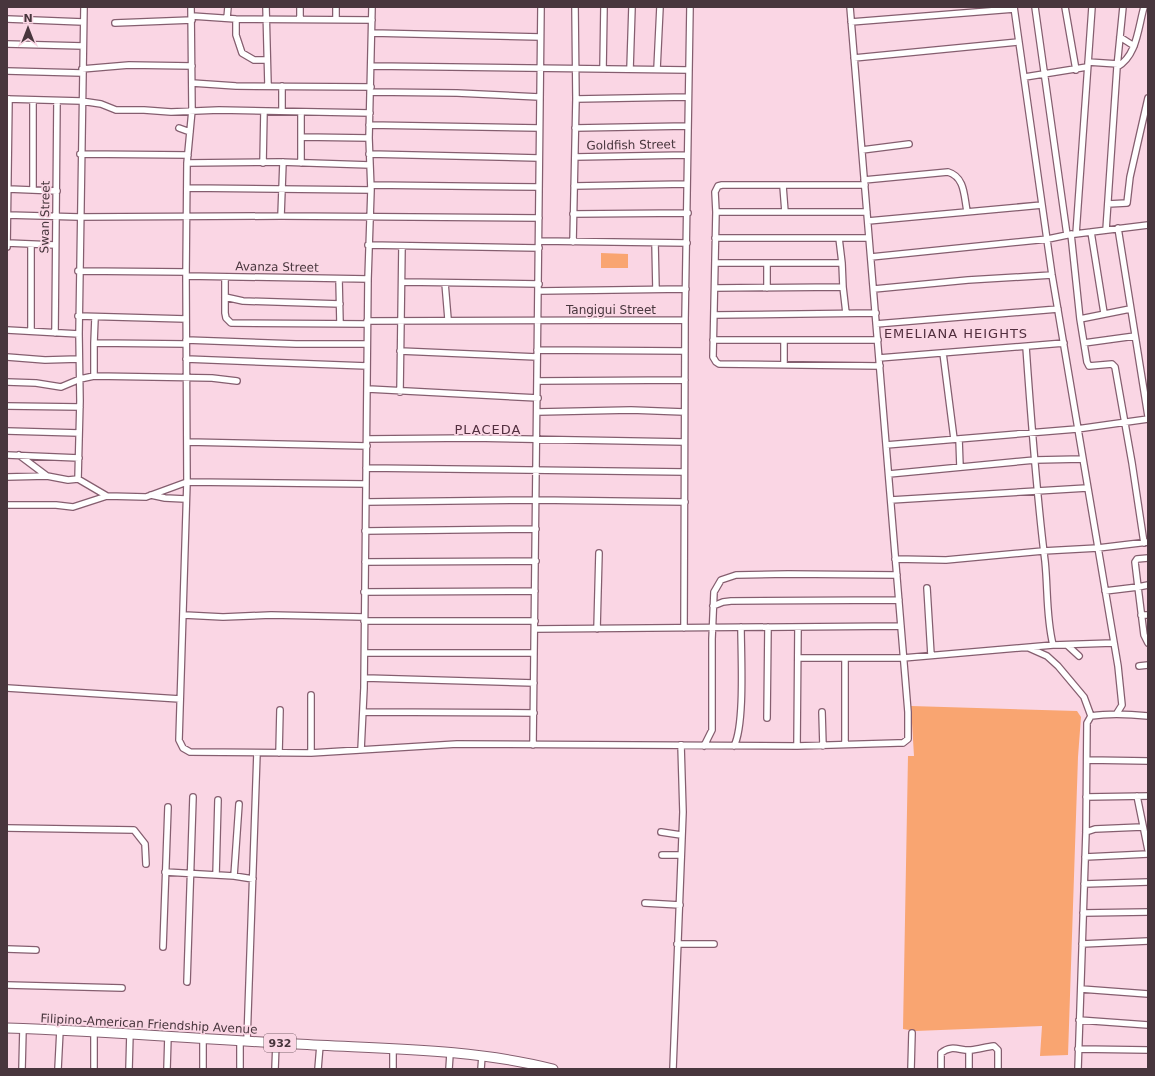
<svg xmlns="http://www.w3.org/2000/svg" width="1155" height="1076" font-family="'DejaVu Sans',sans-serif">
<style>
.green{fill:#f9a571}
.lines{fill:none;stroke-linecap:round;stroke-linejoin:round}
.street-casing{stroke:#855e6f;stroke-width:8}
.primary-casing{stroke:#855e6f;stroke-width:11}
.street{stroke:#fff;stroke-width:5.5}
.primary{stroke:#fff;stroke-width:9}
.labels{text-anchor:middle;stroke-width:3.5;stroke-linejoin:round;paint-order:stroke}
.shield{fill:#fad6e4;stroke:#7d666f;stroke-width:1}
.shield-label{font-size:11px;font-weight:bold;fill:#48363d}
.street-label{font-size:12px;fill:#48363d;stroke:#fad6e4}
.neighbourhood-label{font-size:13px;letter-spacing:1px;fill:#512e3e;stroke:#fad6e4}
</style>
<rect width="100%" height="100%" fill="#fad6e4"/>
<path class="green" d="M 601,253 L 628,254 L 628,268 L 601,268 Z
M 911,706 L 1077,711 L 1081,717 L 1078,757 L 1068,1055 L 1040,1056 L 1042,1026 L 915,1031 L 903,1029 L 908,756 L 914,756 Z"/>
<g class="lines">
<defs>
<path id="street" d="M 191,7 L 192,110 L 187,163 L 186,276 L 187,482 L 179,740 L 183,748 L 190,752 L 311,753 L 457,744 L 797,746 L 898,743 L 903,743 L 908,739 L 908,712 L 850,7
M 266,7 L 268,85
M 575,7 L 576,99 L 688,97
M 1014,7 L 1052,275 L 1118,666 L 1122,705 L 1117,713
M 1035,7 L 1067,235
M 1065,7 L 1076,70
M 192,16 L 236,19 L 372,20
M 227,18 L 228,7
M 7,19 L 83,22
M 236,19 L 236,35 L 242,53 L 254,60 L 267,60
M 300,19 L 300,7
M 336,19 L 336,7
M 851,22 L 1014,9
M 115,23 L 192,20
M 372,33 L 540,37
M 1120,37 L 1134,46
M 7,44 L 83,46
M 854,58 L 1019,42
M 1088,62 L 1118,64
M 372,66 L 688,70
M 1117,67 C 1137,56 1138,28 1144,7
M 82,69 L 129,65 L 192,66
M 603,69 L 604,7
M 630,69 L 632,7
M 657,69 L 660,7
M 7,71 L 82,73
M 1025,77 L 1087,67
M 192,83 L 236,86 L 371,87
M 282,86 L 282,111
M 371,92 L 457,93 L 539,97
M 7,99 L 81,101 L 101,104 L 116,110 L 144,110 L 171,112 L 219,110 L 370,113
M 369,125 L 539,128
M 179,128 L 190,132
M 575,128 L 688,126
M 301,137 L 369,138
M 862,150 L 909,144
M 80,154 L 188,155
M 369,154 L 538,158
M 575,157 L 687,155
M 187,163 L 280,162 L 370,165
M 263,163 L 264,111
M 301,163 L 301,112
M 864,180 L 948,172 C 965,177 964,196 967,211
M 371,185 L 538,187
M 574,186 L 687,184
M 783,186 L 785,212
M 187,188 L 371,190
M 8,189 L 57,191
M 33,189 L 33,100
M 1108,204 L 1127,203 L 1130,177 L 1148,98
M 716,212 L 715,192 L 718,186 L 722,185 L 865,185
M 867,212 L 716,212 L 713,357 L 716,362 L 719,364 L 880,366
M 573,214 L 688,213
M 7,215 L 79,217 L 281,216 L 539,218
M 281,216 L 283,162
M 868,221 L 1042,205
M 1118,228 L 1148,416
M 1106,230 L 1117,67 L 1123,7
M 1091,232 L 1104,313
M 1071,234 L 1080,319 L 1087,362 L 1089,366 L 1112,364 L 1115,367 L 1132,463 L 1144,543
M 1076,234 L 1092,7
M 715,238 L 869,238
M 539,241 L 687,243
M 573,242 L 576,99
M 7,243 L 55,245
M 655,243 L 656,289
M 31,245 L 31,331
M 368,245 L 539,248
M 7,247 L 9,99
M 871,257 L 1048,239 L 1067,235 L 1148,225
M 715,263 L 842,263 L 839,238
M 767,263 L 767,288
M 78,271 L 186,272
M 186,276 L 368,279
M 225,278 L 225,313 L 226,318 L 231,323 L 367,324
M 339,279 L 340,323
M 403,282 L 539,284
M 445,283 L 448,319
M 843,287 L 846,313
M 715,288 L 843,287 L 842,263
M 874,289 L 968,280 L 1052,275
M 539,291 L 686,289
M 225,297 L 243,301 L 340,304
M 714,315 L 876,313
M 78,316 L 186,319
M 95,318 L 94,343 L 186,344
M 1080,319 L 1130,309
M 367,321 L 685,320
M 876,324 L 1058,309
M 7,330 L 79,334 L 84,7
M 55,333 L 57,101
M 186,340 L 296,344 L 367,344
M 713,340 L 878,340
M 784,341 L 784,365
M 94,343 L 94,376
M 1084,343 L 1135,336
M 1026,347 C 1031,418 1036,490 1045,561 C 1048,590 1046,616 1053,645
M 537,350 L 685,351
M 400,351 L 537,357
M 943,353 L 954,439
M 7,357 L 45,360 L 79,359
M 879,358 L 1064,343
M 186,359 L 367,366
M 537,381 L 685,380
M 7,382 L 36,383 L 61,387 L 80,379 L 94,376 L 212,378 L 237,381
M 368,389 L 538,398
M 400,392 L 402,246
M 7,406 L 80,407
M 538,412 L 631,410 L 684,412
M 7,431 L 79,433
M 367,439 L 473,438 L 684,442
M 959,439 L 960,467
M 187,442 L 367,446
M 886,445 L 1077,429 L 1148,419
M 7,455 L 79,458
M 19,455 L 47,476 L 68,480 L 78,479 L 107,496 L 146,497 L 187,482 L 366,484
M 366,468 L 684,472
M 889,474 L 1035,460 L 1083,459
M 7,477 L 47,476
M 78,479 L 80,401 L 79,334
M 151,495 L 165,498 L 185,499
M 891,500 L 1087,488
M 367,502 L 536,500 L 685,502
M 7,505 L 56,505 L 73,507 L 107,496
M 365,531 L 536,529
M 895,559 L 946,560 L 1043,551 L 1098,548 L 1148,542
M 365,562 L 536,561
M 1148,585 L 1138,587 L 1144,635 L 1148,643
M 927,588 L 931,655
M 1105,591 L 1138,587 L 1135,562 L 1137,559 L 1148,558
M 364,592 L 535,591
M 713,606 L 723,602 L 731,601 L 899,600
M 184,615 L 223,617 L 271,615 L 364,617
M 1141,615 L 1148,615
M 364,621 L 535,621
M 684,628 L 685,320 L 690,7
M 535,629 L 901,626
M 597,629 L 599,553
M 1067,645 L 1079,656
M 1029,648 L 1047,656 L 1058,666 L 1084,697 L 1091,716
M 365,653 L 534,653
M 798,658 L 903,658 L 1053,645 L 1113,643
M 1139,666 L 1148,665
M 365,678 L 534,683
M 7,688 L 180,699
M 364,712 L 534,713
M 822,712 L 823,746
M 767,718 L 768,627
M 845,744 L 845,658
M 533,745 L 541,7
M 704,746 L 712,730 L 712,639 L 714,592 L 721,580 L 736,575 L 788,574 L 897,575
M 734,746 C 745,725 741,654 741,627
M 797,746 L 798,627
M 361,750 L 364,688 L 368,279 L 371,190 L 369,138 L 372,7
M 279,753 L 280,710
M 311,753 L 311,695
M 1087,760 L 1148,761
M 1137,796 L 1148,850
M 1086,797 L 1148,796
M 7,828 L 134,830 L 145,844 L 146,864
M 661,832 L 681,835
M 1086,832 L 1095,829 L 1142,827
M 662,855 L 681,855
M 1085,857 L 1148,854
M 165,872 L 234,876 L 253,879
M 216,875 L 218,800
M 234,876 L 239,804
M 1084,884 L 1148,882
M 645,903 L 680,905
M 1083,913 L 1148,912
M 677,944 L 714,944
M 1082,944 L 1148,941
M 163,947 L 168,807
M 7,949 L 36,950
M 187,982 L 193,797
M 7,985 L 122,988
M 1081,989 L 1148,994
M 1079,1020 L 1148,1025
M 247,1041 L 257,753
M 1078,1049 L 1148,1050
M 969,1050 L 969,1069
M 22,1069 L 23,1029
M 58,1069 L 60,1030
M 94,1069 L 94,1031
M 129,1069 L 130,1033
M 167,1069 L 168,1036
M 203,1069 L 203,1038
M 240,1069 L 240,1041
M 275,1069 L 276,1043
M 318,1069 L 320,1045
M 393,1069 L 393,1049
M 449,1069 L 450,1054
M 481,1069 L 482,1056
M 673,1069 L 683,812 L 681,745
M 911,1069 L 912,1033
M 941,1069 L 941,1053 C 952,1044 960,1051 971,1050 C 979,1049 986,1047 994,1046 L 998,1050 L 998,1069
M 1078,1069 L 1086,832 L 1087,723 L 1091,716 C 1111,713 1128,714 1148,716"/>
<path id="primary" d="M 7,1028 C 104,1031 200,1039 297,1044 C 382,1049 470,1048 553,1069"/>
</defs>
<use href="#street" class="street-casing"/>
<use href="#primary" class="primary-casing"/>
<use href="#street" class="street"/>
<use href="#primary" class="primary"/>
</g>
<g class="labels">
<rect class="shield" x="264" y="1034" width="32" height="18" rx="3"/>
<g class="shield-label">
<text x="280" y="1047">932</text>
</g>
<g class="street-label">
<text transform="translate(631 145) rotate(-1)" y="4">Goldfish Street</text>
<text transform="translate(45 217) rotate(-89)" y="4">Swan Street</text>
<text transform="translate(277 267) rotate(1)" y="4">Avanza Street</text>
<text x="611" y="314">Tangigui Street</text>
<text transform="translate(149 1024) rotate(3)" y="4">Filipino-American Friendship Avenue</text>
</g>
<g class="neighbourhood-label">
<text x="956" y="338">EMELIANA HEIGHTS</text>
<text x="488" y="434">PLACEDA</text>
</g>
</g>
<rect width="1155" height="1076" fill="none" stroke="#48363d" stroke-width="16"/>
<g transform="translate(28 28)" stroke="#fad6e4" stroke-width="3" paint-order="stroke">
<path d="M0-3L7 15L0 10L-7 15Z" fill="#48363d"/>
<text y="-6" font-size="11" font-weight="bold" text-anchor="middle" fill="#48363d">N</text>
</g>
</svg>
